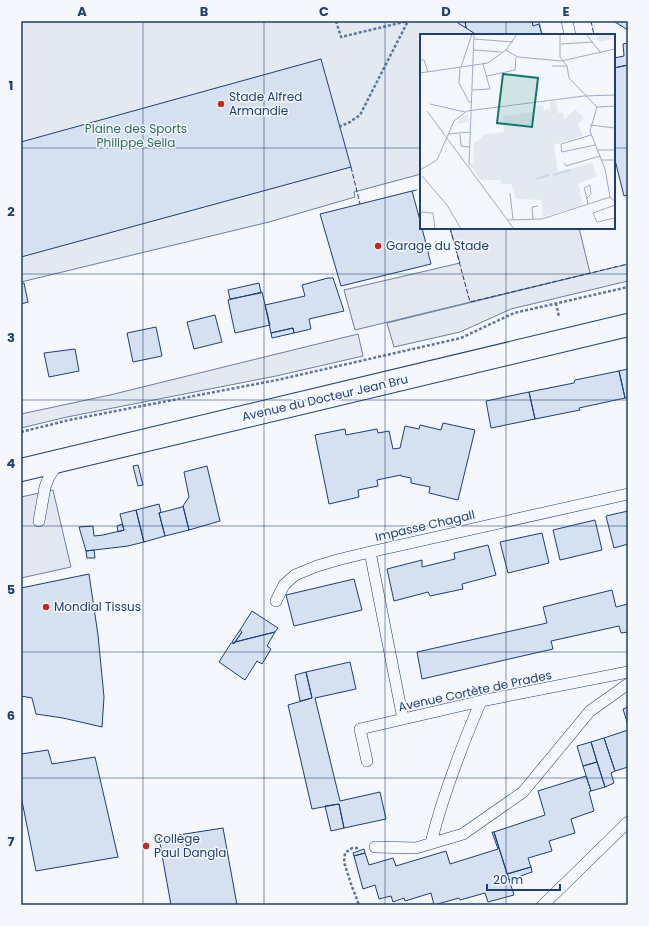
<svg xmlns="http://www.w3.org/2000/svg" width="649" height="926" font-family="Poppins,sans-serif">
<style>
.green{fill:#e3e9f0;stroke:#687fa3}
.parking{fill:#e3e8f0;stroke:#687fa3}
.building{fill:#d5e0f0;stroke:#1d3f73}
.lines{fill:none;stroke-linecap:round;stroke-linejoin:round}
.service-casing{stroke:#1d3f73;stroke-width:12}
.primary-casing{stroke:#1d3f73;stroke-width:24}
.path{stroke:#5e769c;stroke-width:2.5;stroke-dasharray:3 2;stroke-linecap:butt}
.service{stroke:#f4f7fb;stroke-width:11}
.primary{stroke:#f4f7fb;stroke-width:22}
.fence{stroke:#1d3f73;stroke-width:1;stroke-dasharray:5 2;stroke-linecap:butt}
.grid{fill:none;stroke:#1d3f73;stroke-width:1;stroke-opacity:0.55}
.poi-dot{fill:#c62828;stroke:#f4f7fb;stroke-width:1.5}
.labels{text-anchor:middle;stroke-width:3;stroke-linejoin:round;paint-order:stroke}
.poi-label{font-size:12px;fill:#1d3f73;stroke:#f4f7fb;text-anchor:start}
.park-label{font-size:12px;fill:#2c6c60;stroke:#f4f7fb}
.street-label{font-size:12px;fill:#1d3f73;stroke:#f4f7fb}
.inset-river{fill:none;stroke:#cfd7e4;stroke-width:2}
.inset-road{fill:none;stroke:#9eadc5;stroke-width:1}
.view{fill:#0f766e;fill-opacity:0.15;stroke:#0f766e;stroke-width:2}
.inset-edge{fill:none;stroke:#1d3f73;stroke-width:2}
.neatline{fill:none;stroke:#1d3f73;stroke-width:1.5}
.grid-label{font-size:13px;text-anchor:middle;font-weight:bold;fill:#1d3f73}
</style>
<rect width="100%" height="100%" fill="#f4f7fb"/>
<path class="green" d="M 21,21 L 539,21 L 542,35 L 421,35 L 421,174 L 354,192 L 355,197 L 269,222 L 21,282 Z
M 628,264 L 628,281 L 511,309 L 460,332 L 394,347 L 387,323 Z
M 358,334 L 363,356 L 276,376 L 67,417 L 21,428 L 21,414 L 110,395 Z"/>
<path class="parking" d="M 450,228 L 579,228 L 590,273 L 355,330 L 344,290 L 460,263 Z
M 53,490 L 71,567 L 21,578 L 21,497 Z"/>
<path class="building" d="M 459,21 L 465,21 L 466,28 L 458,23 Z
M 465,21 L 532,21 L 533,26 L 539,24 L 542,35 L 477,35 L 466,28 Z
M 615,21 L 628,21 L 628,30 L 615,22 Z
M 628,43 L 628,65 L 614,68 L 614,58 L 624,56 L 623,44 Z
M 321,59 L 351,167 L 21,257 L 21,142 Z
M 628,65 L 628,195 L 624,196 L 614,156 L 614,68 Z
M 412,191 L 421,224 L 421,228 L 422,228 L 431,264 L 341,286 L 320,214 Z
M 328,278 L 333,278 L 344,311 L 309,319 L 311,329 L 294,333 L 293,328 L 271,333 L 265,305 L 305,296 L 302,285 Z
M 24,283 L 28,302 L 21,304 L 21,284 Z
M 259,283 L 261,293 L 230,299 L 228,290 Z
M 262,292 L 270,325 L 235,333 L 228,300 Z
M 215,315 L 222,342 L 194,349 L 187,322 Z
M 156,327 L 162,356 L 133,362 L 127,333 Z
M 293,328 L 294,333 L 272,338 L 271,333 Z
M 75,349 L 79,371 L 49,377 L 44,353 Z
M 628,369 L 628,398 L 625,398 L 619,371 Z
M 619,371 L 625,398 L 579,408 L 580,410 L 535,419 L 529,392 L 574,383 L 575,380 Z
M 529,392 L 535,419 L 491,428 L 486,401 Z
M 443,423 L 475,430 L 458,500 L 429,493 L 430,487 L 411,483 L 411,478 L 401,476 L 401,475 L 377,480 L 378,486 L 358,490 L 359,497 L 329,504 L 315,435 L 345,429 L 346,435 L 377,429 L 378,433 L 389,431 L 393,449 L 400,448 L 405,426 L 419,429 L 420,425 L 441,430 Z
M 138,465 L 143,485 L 138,486 L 133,466 Z
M 207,466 L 220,521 L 189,530 L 183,506 L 189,497 L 184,472 Z
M 159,504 L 161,512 L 159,513 L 165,536 L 144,542 L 136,510 Z
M 183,506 L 189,530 L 165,536 L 159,513 L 182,507 Z
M 136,510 L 144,542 L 128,546 L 86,551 L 79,527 L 93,526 L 94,536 L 103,535 L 124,530 L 120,514 Z
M 628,511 L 628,544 L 614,548 L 606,516 Z
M 595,520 L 602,550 L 560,560 L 553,530 Z
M 122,524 L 124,530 L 118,532 L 117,526 Z
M 542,533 L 549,563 L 508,573 L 500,542 Z
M 488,545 L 496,575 L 462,584 L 463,589 L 430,596 L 428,592 L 394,601 L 387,569 L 422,560 L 422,567 L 455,559 L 454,553 Z
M 94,550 L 95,558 L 87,558 L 86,551 Z
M 89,574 L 98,635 L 104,697 L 102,727 L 63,718 L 36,714 L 32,698 L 21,696 L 21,588 Z
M 354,579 L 362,610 L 294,626 L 286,595 Z
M 612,590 L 616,607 L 628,604 L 628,632 L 621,633 L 619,626 L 551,641 L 553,649 L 422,679 L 417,652 L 547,623 L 543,607 Z
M 252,611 L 278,628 L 275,632 L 235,642 L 242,632 L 240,630 Z
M 240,630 L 242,632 L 235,642 L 233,643 L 232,642 Z
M 275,632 L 267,646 L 271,649 L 262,664 L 257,661 L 245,680 L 219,662 L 231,643 L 233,643 L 234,644 L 235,642 Z
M 350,662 L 356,689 L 315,698 L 340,801 L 380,792 L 386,819 L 344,828 L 339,804 L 312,809 L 288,705 L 312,698 L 306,672 Z
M 306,672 L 312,698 L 300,701 L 295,675 Z
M 628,707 L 628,725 L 623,709 Z
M 628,730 L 628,767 L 615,771 L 604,738 Z
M 604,738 L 615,771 L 611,773 L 614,783 L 605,787 L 591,742 Z
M 591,742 L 597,762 L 583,766 L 577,746 Z
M 48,750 L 52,764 L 95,757 L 118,857 L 36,871 L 21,796 L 21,754 Z
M 597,762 L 605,787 L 591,791 L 583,766 Z
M 586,776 L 591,791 L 589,792 L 594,811 L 571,819 L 575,833 L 549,841 L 552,851 L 528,858 L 531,867 L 507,874 L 494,832 L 545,815 L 538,791 Z
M 339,804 L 344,828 L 331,831 L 325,806 Z
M 223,828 L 237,905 L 171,905 L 159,838 Z
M 492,832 L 494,832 L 514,895 L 488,902 L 485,893 L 460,900 L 459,898 L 434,905 L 431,893 L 405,901 L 404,898 L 393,902 L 391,896 L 379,899 L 375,885 L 363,889 L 354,856 L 365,853 L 369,865 L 393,858 L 396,866 L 446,851 L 450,864 L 498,849 Z
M 364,849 L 365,853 L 354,856 L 353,853 Z
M 531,867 L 532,872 L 509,880 L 507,874 Z"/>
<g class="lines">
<defs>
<path id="service" d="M 567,21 L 570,35
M 39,521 L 45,487 L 49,477 L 59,461
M 276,601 L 284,585 L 295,575 L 317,566 L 341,559 L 370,552
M 403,719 L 370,552 L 628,494
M 367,761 L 360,729 L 481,701 L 628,672
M 431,843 C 443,794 461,748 481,701
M 375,847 L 416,848 L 463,834 L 523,792 L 590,711 L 628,684
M 543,905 L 628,822"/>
<path id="primary" d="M 21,470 L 628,325"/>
</defs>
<use href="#service" class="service-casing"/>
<use href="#primary" class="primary-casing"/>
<path class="path" d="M 336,21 L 341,37 L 408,21
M 339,127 L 350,122 L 360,115 L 408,21
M 556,303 L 559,317
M 21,432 L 69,420 L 277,380 L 461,338 L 514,313 L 628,287
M 358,848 L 352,848 L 345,853 L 344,862 L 352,887 L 355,894 L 359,905"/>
<use href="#service" class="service"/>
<use href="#primary" class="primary"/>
<path class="fence" d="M 591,21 L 594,35
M 351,167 L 360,204
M 412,191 L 421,189
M 450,228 L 470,302 L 628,264"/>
</g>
<path class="grid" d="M 143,21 L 143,905M 264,21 L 264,905M 385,21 L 385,905M 506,21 L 506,35M 21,148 L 421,148M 614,148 L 628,148M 506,228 L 506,905M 21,274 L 628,274M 21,400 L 628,400M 21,526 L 628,526M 21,652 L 628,652M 21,778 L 628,778"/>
<g class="poi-dot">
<circle cx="221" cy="104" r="4"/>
<circle cx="378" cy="246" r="4"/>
<circle cx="46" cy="607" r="4"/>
<circle cx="146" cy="846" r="4"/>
</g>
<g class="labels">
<g class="poi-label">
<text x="229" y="101">Stade Alfred<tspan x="229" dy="14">Armandie</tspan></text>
<text x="386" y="250">Garage du Stade</text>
<text x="54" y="611">Mondial Tissus</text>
<text x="154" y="843">Collège<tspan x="154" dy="14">Paul Dangla</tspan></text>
</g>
<g class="park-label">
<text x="136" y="133">Plaine des Sports<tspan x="136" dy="14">Philippe Sella</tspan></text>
</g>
<g class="street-label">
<text transform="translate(325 398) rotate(-13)" y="4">Avenue du Docteur Jean Bru</text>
<text transform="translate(425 526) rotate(-13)" y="4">Impasse Chagall</text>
<text transform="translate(475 691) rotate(-12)" y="4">Avenue Cortète de Prades</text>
</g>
</g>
<g transform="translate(420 34)">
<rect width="195" height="195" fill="#f4f7fb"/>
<path d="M 176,0 L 192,0 L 193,5 L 178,8 ZM 136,67 L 138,79 L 143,79 L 144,86 L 155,75 L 164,84 L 158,91 L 163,101 L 134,111 L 138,138 L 172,129 L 177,142 L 158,150 L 163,171 L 123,183 L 122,166 L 96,165 L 91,150 L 81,150 L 80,146 L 60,146 L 50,130 L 53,129 L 54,109 L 62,104 L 62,101 L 84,98 L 83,82 L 115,78 L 115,72 L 123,71 L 124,76 L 130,75 L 130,68 ZM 48,79 L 49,88 L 36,90 L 41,84 Z" fill="#e3e9f0"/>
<path class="inset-river" d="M 133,141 L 150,136M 116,145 L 129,141"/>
<path class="inset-road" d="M 140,0 L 140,23 L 147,32 L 149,44 L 177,73M 166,0 L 180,18M 54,5 L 93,8M 141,10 L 173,8M 54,16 L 82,18M 86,16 L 98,23 L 141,27 L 195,15M 0,26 L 4,26 L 8,38M 132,32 L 147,32M 41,33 L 52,0M 40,34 L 39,49 L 49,68 L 51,68M 0,39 L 68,29 L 86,16 L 97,0M 67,42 L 95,36 L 96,23M 52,56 L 70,55 L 63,30M 10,70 L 45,78M 177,73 L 170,97 L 185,135 L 190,163 L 195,167M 177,73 L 195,72M 7,77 L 94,195M 170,91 L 195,94M 28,100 L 50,98M 40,100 L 41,112 L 49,113M 171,101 L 141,110 L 142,118 L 175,111M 177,116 L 195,116M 181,126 L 195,126M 144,129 L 146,132 L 180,122M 49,131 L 54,0M 0,136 L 17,126 L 34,87 L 47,77 L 164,62 L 195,61M 2,142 L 27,171 L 41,195M 90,159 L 93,185M 167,164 L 171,160 L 170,151 L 164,154 L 165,157 L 168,170M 195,171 L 173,179 L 177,188 L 195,184M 0,178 L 13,179 L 15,195M 87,186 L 122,185 L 190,163M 113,186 L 112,173 L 118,172"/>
<path class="view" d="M 83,40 L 118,44 L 112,93 L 77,89 Z"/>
<rect width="195" height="195" class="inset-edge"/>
</g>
<rect width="649" height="926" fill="none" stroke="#f4f7fb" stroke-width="44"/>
<path d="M487 884v6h73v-6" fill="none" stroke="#1d3f73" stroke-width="2"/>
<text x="493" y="884" font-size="12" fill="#1d3f73" stroke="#f4f7fb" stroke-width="3" paint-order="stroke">20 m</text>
<rect x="22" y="22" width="605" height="882" class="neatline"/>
<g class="grid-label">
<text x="82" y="16">A</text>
<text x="204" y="16">B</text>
<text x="324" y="16">C</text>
<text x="446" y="16">D</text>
<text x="566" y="16">E</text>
<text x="11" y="90">1</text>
<text x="11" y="216">2</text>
<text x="11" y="342">3</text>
<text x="11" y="468">4</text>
<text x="11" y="594">5</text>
<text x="11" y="720">6</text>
<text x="11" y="846">7</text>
</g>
</svg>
